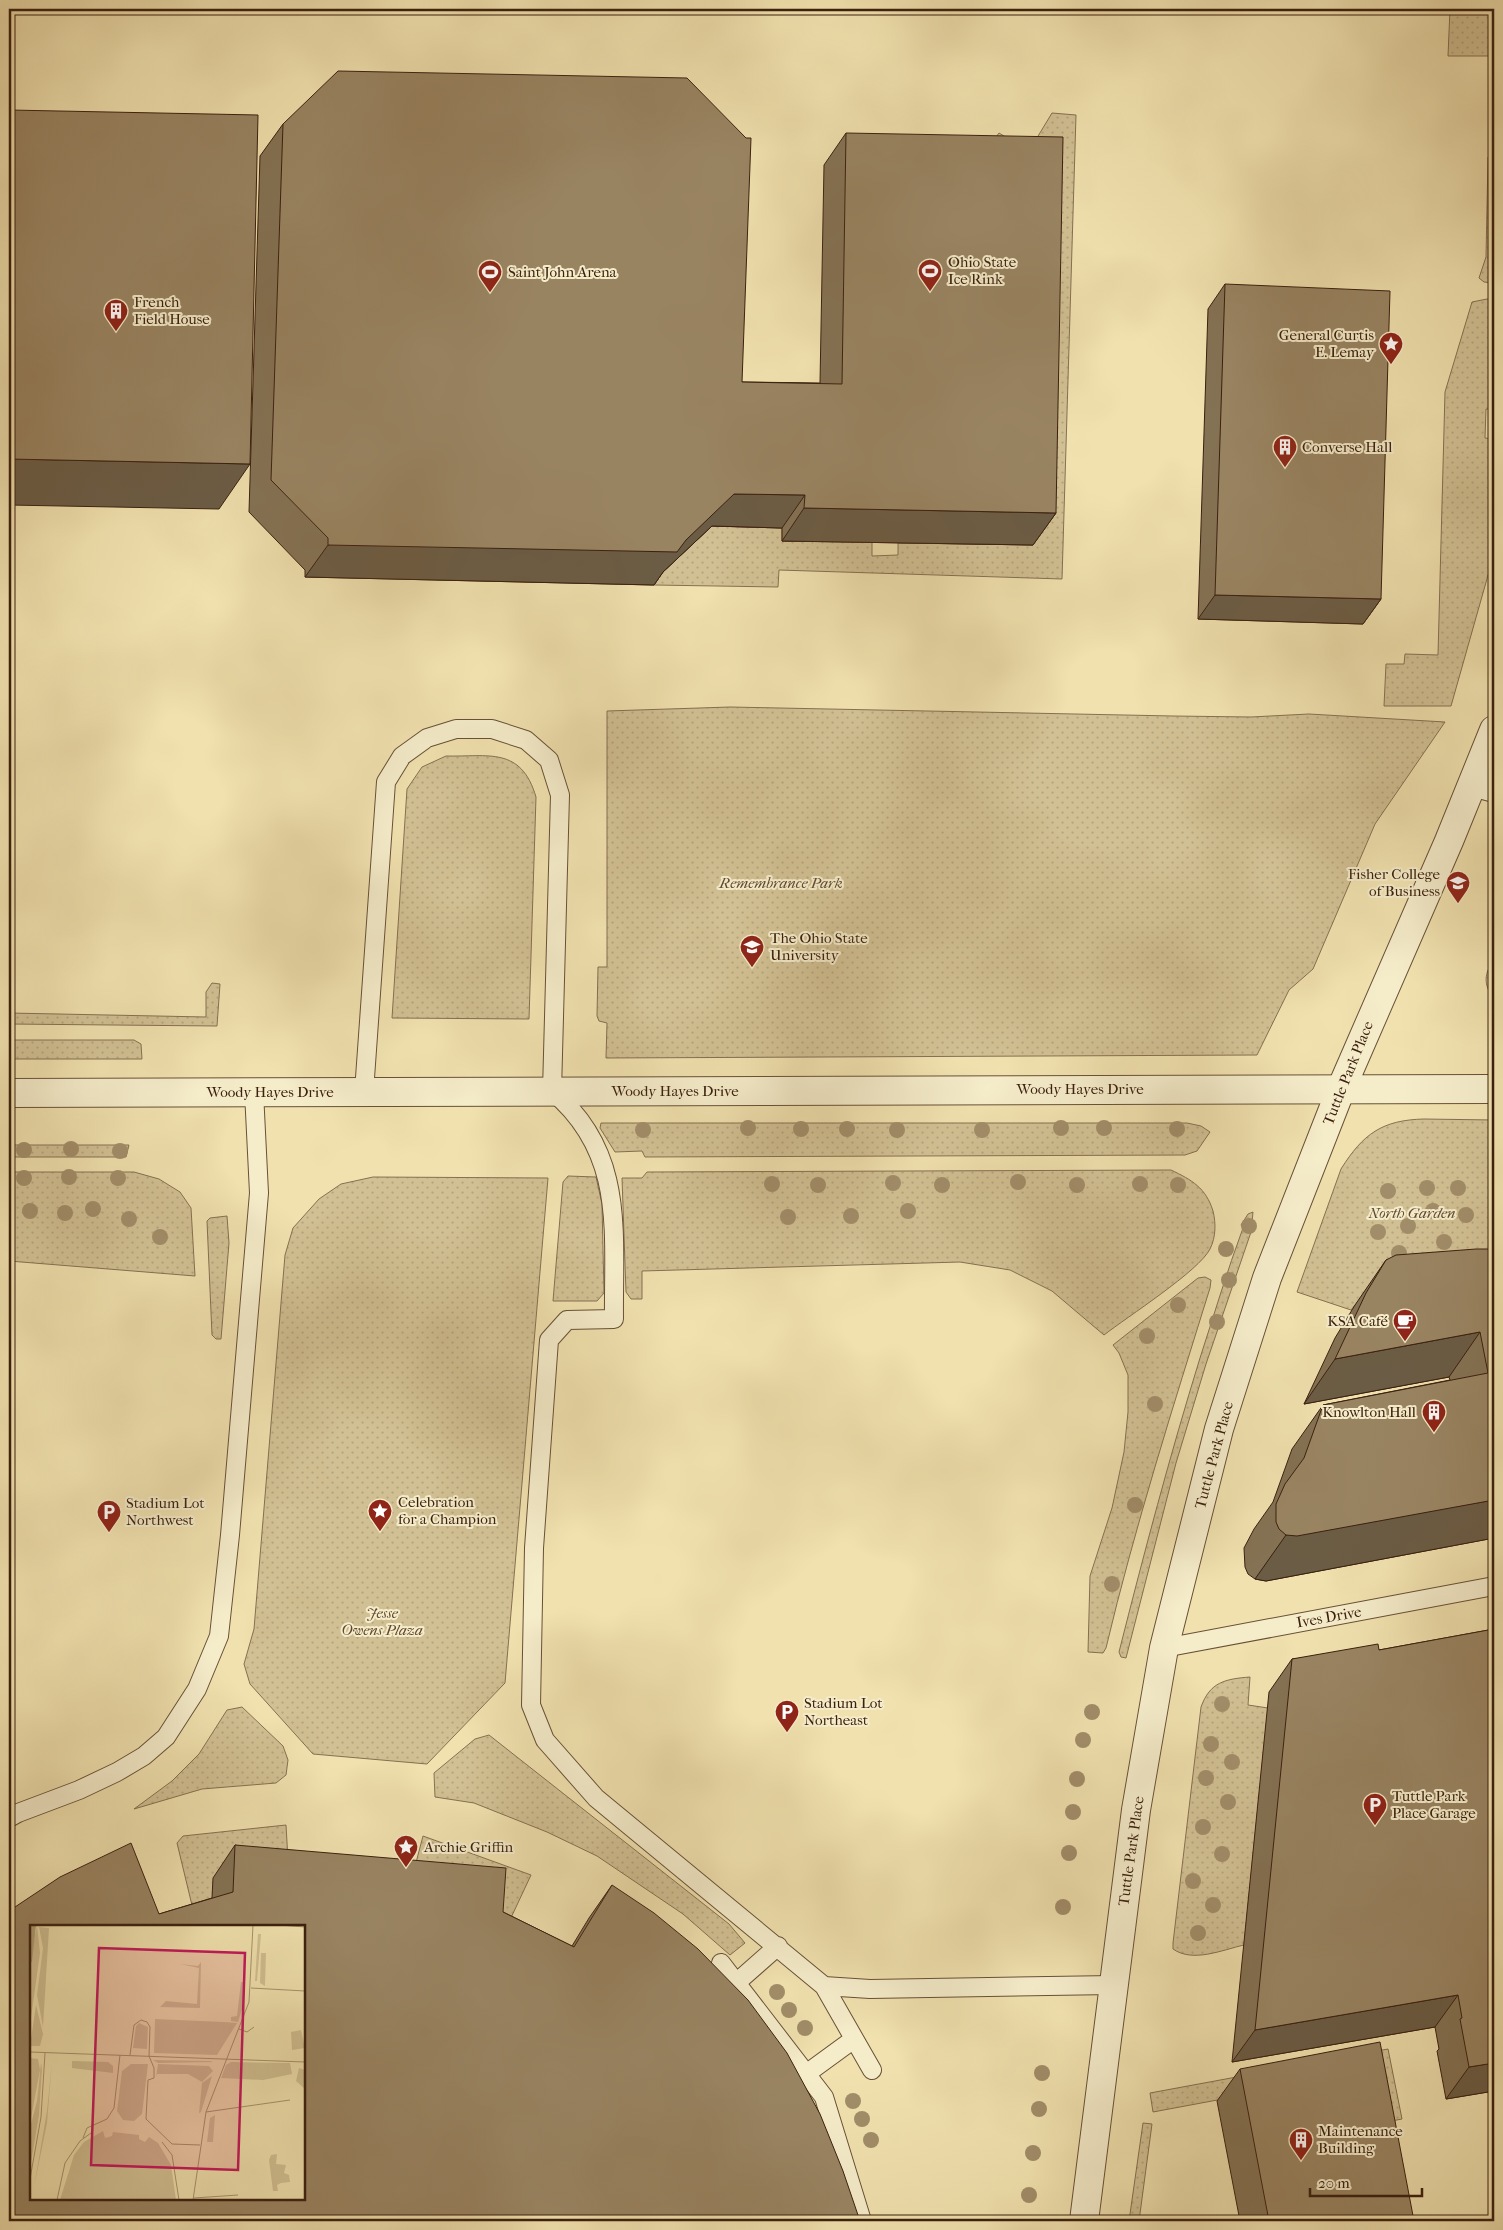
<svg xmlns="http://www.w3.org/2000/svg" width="1503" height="2230" font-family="'IM FELL French Canon',serif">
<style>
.green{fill:url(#green-dots);stroke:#867051}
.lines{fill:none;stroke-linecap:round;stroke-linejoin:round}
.service-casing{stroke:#685037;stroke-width:20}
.minor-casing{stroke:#685037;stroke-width:30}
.tertiary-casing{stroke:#685037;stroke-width:30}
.service{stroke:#f5ecca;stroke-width:18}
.minor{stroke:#f5ecca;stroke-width:28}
.tertiary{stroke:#f5ecca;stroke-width:28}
.tree{fill:#a18d69}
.wall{fill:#847254;stroke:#3b200f}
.shaded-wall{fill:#6b5c45;stroke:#3b200f}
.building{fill:#998462;stroke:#3b200f;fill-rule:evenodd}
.labels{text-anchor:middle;stroke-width:4;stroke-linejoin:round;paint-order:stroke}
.poi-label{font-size:15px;fill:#3b200f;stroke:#f5ecca;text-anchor:start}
.park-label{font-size:15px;font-style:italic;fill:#604830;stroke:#f5ecca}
.street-label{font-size:15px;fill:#3b200f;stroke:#f5ecca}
.inset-road{fill:none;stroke:#a8946e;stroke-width:1}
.view{fill:#c2185b;fill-opacity:0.15;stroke:#c2185b;stroke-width:2.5}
.inset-edge{fill:none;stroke:#3b200f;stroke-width:2.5}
</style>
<defs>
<pattern id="green-dots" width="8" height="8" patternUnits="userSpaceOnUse" patternTransform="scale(1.25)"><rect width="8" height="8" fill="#d1c093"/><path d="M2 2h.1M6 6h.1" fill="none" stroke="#b4a57e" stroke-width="1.8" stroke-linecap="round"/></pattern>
</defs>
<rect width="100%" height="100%" fill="#f0e1ae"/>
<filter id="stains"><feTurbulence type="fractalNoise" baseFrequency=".004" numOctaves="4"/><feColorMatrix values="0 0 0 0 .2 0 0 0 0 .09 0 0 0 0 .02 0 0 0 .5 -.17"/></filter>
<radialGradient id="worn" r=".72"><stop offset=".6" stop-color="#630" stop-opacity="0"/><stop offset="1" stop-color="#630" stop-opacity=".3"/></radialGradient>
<path class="green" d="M 1450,9 L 1494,9 L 1494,56 L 1448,56 Z
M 1052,113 L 1076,115 L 1062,579 L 779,570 L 778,587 L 654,585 L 663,572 L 712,526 L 782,528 L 782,541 L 872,542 L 872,556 L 898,555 L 898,543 L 1033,545 L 985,152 L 999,133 L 1029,151 Z
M 1488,157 L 1494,157 L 1494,283 L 1484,282 L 1479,278 L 1486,257 Z
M 1487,299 L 1494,300 L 1494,409 L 1486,409 L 1485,438 L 1494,439 L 1494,554 L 1451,706 L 1384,706 L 1386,664 L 1404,664 L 1405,654 L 1438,655 L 1445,392 L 1472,302 Z
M 730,707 L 1173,716 L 1251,717 L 1309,714 L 1445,722 L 1375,824 L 1313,969 L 1289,990 L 1257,1055 L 606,1058 L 607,1023 L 599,1021 L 597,1016 L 598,967 L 607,967 L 607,711 Z
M 446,756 C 488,757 521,746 536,797 L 529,1019 L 392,1018 L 407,789 L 422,767 Z
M 1494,961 L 1494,998 C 1483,986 1484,972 1494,961 Z
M 212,983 L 220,984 L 217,1026 L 9,1024 L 9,1013 L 206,1017 L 206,992 Z
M 9,1040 L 134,1040 L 141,1044 L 142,1059 L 9,1059 Z
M 1424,1119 L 1494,1120 L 1494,1292 L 1355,1305 L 1351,1310 L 1297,1292 L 1341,1169 C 1363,1134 1382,1120 1424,1119 Z
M 601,1123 L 1187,1123 L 1201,1126 L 1210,1132 L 1197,1151 L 1185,1155 L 645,1157 L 642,1151 L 615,1152 L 600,1128 Z
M 9,1145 L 129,1145 L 126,1157 L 9,1157 Z
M 1171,1170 C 1192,1180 1206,1188 1213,1211 C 1216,1223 1216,1237 1210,1249 C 1199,1271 1127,1317 1104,1335 L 1052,1291 L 1010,1270 L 960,1262 L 642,1271 L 642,1299 L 631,1299 L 626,1292 L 622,1178 L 642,1178 L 647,1172 Z
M 9,1172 L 134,1172 L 159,1179 L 180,1192 L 191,1208 L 195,1276 L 9,1261 Z
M 568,1176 L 596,1177 L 602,1204 L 604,1293 L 597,1301 L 553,1301 L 563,1182 Z
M 373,1177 L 548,1178 L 505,1683 L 427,1764 L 313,1754 L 250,1684 L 244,1664 L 254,1629 L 285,1255 L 293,1228 L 319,1199 L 341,1184 Z
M 1253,1212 L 1251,1232 L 1206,1364 L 1176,1463 L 1126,1658 L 1121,1657 L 1119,1652 C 1144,1553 1170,1455 1200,1358 C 1214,1315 1227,1271 1243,1228 L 1241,1225 L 1248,1214 Z
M 227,1216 L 229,1243 L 221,1339 L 216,1339 L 212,1335 L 207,1221 L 210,1218 Z
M 1205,1277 L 1211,1280 L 1210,1288 C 1173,1407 1135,1526 1106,1648 L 1103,1653 L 1088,1652 L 1090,1576 L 1112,1508 L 1124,1452 L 1128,1412 L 1128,1375 L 1119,1353 L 1113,1345 L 1198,1278 Z
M 1250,1677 L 1248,1705 L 1268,1708 L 1244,1945 C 1222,1950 1193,1963 1173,1949 L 1173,1943 L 1201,1707 C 1210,1682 1225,1679 1250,1677 Z
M 242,1707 L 283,1746 L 288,1760 L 286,1775 L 276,1783 L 202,1789 L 134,1809 L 172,1781 L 199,1754 L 227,1710 Z
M 489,1735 L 729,1924 L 745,1943 L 730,1955 L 683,1914 L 597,1856 L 547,1832 L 474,1803 L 435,1797 L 434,1773 L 475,1739 Z
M 286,1825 L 288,1860 L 211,1924 L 197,1926 L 177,1843 L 183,1836 Z
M 423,1836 L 531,1875 L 495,1952 L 413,1874 Z
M 1388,2049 L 1402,2119 L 1381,2123 L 1357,2074 L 1153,2112 L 1150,2093 Z
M 1143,2123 L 1152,2124 L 1139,2221 L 1129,2221 Z"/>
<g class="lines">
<defs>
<path id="service" d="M 1472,787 L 1494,793
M 364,1092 L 386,782 L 402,756 L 427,738 L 456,729 L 492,729 L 526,740 L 549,760 L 560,795 L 552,1091 C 626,1153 613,1232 614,1319 L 567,1320 L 549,1340 L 534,1548 L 531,1705 L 545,1740 L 596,1798 L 824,1986 L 870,1989 L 1113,1985
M 1164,1648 L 1494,1586
M 9,1818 L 18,1813 L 79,1790 L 117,1772 L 144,1756 L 166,1737 L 197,1689 L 219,1636 L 230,1535 L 259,1193 L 254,1092
M 721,1963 L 824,2097 L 862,2221
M 736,1983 L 778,1946
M 824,1986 L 872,2070
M 806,2074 L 854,2039"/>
<path id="minor" d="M 1084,2221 L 1136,1810 L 1164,1648 L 1219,1429 L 1267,1278 L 1341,1089"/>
<path id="tertiary" d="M 1341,1089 L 1449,841 L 1494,730
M 9,1093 L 1494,1089"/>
</defs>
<use href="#service" class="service-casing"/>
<use href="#minor" class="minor-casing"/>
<use href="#tertiary" class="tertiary-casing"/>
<use href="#service" class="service"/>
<use href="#minor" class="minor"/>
<use href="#tertiary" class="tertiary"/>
</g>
<g class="tree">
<circle cx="748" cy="1128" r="8"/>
<circle cx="1061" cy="1128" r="8"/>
<circle cx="1104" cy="1128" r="8"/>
<circle cx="801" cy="1129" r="8"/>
<circle cx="847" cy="1129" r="8"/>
<circle cx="1177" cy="1129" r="8"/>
<circle cx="643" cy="1130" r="8"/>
<circle cx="897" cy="1130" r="8"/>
<circle cx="982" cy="1130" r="8"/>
<circle cx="71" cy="1149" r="8"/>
<circle cx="24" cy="1150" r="8"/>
<circle cx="120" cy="1151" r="8"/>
<circle cx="69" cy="1177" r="8"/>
<circle cx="24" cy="1178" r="8"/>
<circle cx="118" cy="1178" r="8"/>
<circle cx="1018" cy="1182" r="8"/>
<circle cx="893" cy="1183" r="8"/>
<circle cx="772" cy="1184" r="8"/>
<circle cx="1140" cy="1184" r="8"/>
<circle cx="818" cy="1185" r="8"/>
<circle cx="942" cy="1185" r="8"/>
<circle cx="1077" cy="1185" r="8"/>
<circle cx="1178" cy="1185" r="8"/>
<circle cx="1427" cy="1188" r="8"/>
<circle cx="1458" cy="1188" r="8"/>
<circle cx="1388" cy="1191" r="8"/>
<circle cx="93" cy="1209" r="8"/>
<circle cx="30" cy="1211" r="8"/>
<circle cx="908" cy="1211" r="8"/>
<circle cx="1433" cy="1211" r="8"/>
<circle cx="65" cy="1213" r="8"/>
<circle cx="1466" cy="1215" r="8"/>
<circle cx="851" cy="1216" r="8"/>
<circle cx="788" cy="1217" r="8"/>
<circle cx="129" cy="1219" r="8"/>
<circle cx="1249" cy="1226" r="8"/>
<circle cx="1408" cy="1226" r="8"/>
<circle cx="1378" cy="1232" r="8"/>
<circle cx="160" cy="1237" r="8"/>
<circle cx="1444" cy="1242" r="8"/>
<circle cx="1226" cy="1249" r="8"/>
<circle cx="1399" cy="1253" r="8"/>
<circle cx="1229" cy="1280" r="8"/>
<circle cx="1178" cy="1305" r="8"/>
<circle cx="1217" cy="1322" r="8"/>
<circle cx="1147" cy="1336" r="8"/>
<circle cx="1155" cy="1404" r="8"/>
<circle cx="1135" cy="1505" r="8"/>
<circle cx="1112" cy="1584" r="8"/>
<circle cx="1222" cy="1704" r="8"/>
<circle cx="1092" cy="1712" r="8"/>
<circle cx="1083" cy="1740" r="8"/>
<circle cx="1211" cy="1744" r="8"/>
<circle cx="1232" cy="1762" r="8"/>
<circle cx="1206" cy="1778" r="8"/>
<circle cx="1077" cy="1779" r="8"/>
<circle cx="1228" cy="1802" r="8"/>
<circle cx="1073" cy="1812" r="8"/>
<circle cx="1203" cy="1827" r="8"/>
<circle cx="1069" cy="1853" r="8"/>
<circle cx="1222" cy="1854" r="8"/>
<circle cx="1193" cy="1881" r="8"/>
<circle cx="1213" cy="1905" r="8"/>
<circle cx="1063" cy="1907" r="8"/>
<circle cx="1198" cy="1933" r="8"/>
<circle cx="777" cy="1992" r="8"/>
<circle cx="789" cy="2010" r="8"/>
<circle cx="805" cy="2028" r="8"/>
<circle cx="1042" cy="2073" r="8"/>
<circle cx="853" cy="2101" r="8"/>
<circle cx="1039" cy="2109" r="8"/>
<circle cx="862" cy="2119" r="8"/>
<circle cx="871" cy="2140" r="8"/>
<circle cx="1033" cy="2153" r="8"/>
<circle cx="1029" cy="2195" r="8"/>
</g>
<path class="wall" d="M 283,124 L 742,382 L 820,383 L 824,165 L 846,133 L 1056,513 L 1033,545 L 782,541 L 782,528 L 712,526 L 663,572 L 654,585 L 305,577 L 305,570 L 249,512 L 260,156 Z
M 1225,284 L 1381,599 L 1363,624 L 1198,619 L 1208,309 Z
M 1494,1249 L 1494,1538 L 1266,1581 L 1255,1579 L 1248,1574 L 1245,1567 L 1244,1548 L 1254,1529 L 1273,1502 L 1292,1449 L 1323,1405 L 1450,1380 L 1449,1377 L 1304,1404 L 1335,1338 L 1355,1305 L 1386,1260 Z
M 1494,1629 L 1494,2091 L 1446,2099 L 1437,2051 L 1439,2049 L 1435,2027 L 1232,2062 L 1269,1692 L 1292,1659 L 1379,1650 Z
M 235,1845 L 503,1912 L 572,1946 L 589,1918 L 612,1885 L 860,2221 L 9,2221 L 159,1914 L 212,1898 L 213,1878 Z
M 1240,2069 L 1414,2221 L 1240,2221 L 1217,2101 Z"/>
<path class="shaded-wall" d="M 9,459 L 250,464 L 219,509 L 9,505 Z
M 734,494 L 805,495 L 782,528 L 712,526 L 663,572 L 654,585 L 305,577 L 328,545 Z
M 804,508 L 1056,513 L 1033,545 L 782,541 Z
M 1215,595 L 1381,599 L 1363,624 L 1198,619 Z
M 1480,1332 L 1449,1377 L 1304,1404 L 1335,1359 Z
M 1494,1500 L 1494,1538 L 1266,1581 L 1255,1579 L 1286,1535 Z
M 1458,1995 L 1435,2027 L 1232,2062 L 1255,2030 Z
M 1494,2063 L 1494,2091 L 1446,2099 L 1469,2067 Z
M 314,2217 L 339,2217 L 361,2221 L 299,2221 Z"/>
<path class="building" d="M 338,71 L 687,78 L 746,138 L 751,138 L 742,382 L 842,384 L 846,133 L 1063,137 L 1056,513 L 804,508 L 805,495 L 734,494 L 686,540 L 677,552 L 328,545 L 328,538 L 271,480 L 283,124 Z
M 9,110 L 258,115 L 250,464 L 9,459 Z
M 1225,284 L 1390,291 L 1381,599 L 1215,595 Z
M 1476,1249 L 1494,1249 L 1494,1500 L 1297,1536 L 1286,1535 L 1279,1529 L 1276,1522 L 1276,1504 L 1285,1484 L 1304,1458 L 1323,1405 L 1488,1373 L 1480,1332 L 1335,1359 L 1366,1293 L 1386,1260 L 1396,1255 Z
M 1494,1629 L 1494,2063 L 1469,2067 L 1460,2019 L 1462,2018 L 1458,1995 L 1255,2030 L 1292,1659 L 1378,1644 L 1379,1650 Z
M 131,1843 L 159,1914 L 233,1892 L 235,1845 L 506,1868 L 503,1912 L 574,1947 L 612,1885 L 654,1913 L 698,1949 L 748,2000 L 787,2053 L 820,2114 L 843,2171 L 860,2221 L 361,2221 L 339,2217 L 314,2217 L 299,2221 L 228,2221 L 225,2218 L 222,2221 L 9,2221 L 9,1911 L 60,1877 ZM 31,1926 L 304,1926 L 304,2199 L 31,2199 Z
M 1380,2042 L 1414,2221 L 1269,2221 L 1240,2069 Z"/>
<defs>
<symbol id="stadium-pin" viewBox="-11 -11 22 30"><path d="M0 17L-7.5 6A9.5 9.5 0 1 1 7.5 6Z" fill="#8f2418" stroke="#f5ecca"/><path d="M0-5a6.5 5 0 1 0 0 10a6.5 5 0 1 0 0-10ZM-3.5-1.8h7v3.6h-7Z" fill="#fff"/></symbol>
<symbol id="building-pin" viewBox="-11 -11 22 30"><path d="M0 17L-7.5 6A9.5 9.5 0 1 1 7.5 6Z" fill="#8f2418" stroke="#f5ecca"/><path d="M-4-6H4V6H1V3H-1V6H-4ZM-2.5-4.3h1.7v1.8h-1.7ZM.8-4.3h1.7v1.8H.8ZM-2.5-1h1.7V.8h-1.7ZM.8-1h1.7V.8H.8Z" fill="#fff"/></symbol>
<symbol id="sight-pin" viewBox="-11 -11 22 30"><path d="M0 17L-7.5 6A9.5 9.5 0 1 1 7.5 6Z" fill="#8f2418" stroke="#f5ecca"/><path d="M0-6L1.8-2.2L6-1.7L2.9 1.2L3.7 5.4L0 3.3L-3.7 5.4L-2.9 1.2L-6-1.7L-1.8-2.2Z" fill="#fff"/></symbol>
<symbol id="university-pin" viewBox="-11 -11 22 30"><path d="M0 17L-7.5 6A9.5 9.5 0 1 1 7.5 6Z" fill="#8f2418" stroke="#f5ecca"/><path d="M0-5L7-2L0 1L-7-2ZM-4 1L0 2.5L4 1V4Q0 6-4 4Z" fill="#fff"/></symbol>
<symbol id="cafe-pin" viewBox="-11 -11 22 30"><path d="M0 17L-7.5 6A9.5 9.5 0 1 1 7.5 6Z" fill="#8f2418" stroke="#f5ecca"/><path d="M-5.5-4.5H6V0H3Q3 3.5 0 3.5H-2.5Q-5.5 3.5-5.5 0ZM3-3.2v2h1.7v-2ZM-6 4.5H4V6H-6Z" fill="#fff"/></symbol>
<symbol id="parking-pin" viewBox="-11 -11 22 30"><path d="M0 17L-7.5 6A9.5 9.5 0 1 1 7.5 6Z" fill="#8f2418" stroke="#f5ecca"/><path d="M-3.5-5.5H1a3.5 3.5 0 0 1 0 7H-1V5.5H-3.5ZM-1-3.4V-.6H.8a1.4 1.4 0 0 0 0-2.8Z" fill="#fff"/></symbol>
</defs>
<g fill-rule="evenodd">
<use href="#stadium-pin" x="916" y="257" width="28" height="38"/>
<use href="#stadium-pin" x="476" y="258" width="28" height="38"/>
<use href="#building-pin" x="102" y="297" width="28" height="38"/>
<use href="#sight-pin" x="1377" y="330" width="28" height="38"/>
<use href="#building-pin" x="1271" y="433" width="28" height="38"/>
<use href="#university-pin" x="1444" y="869" width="28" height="38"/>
<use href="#university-pin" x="738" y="933" width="28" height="38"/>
<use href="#cafe-pin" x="1391" y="1307" width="28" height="38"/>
<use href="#building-pin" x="1420" y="1398" width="28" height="38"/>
<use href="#sight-pin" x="366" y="1497" width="28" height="38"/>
<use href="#parking-pin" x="95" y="1498" width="28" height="38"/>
<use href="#parking-pin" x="773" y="1698" width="28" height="38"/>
<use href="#parking-pin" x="1361" y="1791" width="28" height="38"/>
<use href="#sight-pin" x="392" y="1833" width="28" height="38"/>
<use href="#building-pin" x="1287" y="2126" width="28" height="38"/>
</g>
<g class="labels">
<g class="poi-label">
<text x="948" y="267">Ohio State<tspan x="948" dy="17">Ice Rink</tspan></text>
<text x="508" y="277">Saint John Arena</text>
<text x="134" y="307">French<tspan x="134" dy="17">Field House</tspan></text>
<text x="1374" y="340" text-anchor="end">General Curtis<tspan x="1374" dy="17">E. Lemay</tspan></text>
<text x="1302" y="452">Converse Hall</text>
<text x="1440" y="879" text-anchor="end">Fisher College<tspan x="1440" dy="17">of Business</tspan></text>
<text x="770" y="943">The Ohio State<tspan x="770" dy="17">University</tspan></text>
<text x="1388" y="1326" text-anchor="end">KSA Café</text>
<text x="1416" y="1417" text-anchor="end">Knowlton Hall</text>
<text x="398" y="1507">Celebration<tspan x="398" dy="17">for a Champion</tspan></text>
<text x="126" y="1508">Stadium Lot<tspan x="126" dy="17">Northwest</tspan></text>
<text x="804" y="1708">Stadium Lot<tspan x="804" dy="17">Northeast</tspan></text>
<text x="1392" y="1801">Tuttle Park<tspan x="1392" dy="17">Place Garage</tspan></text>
<text x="424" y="1852">Archie Griffin</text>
<text x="1318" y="2136">Maintenance<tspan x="1318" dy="17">Building</tspan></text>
</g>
<g class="park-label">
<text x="781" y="888">Remembrance Park</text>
<text x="1412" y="1218">North Garden</text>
<text x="382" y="1618">Jesse<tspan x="382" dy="17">Owens Plaza</tspan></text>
</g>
<g class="street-label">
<text transform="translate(1348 1073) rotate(-68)" y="5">Tuttle Park Place</text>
<text x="1080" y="1094">Woody Hayes Drive</text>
<text x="675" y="1096">Woody Hayes Drive</text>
<text x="270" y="1097">Woody Hayes Drive</text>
<text transform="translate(1214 1455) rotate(-75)" y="5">Tuttle Park Place</text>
<text transform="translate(1329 1617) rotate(-10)" y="5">Ives Drive</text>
<text transform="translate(1131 1851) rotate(-82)" y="5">Tuttle Park Place</text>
</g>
</g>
<g transform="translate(30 1925)">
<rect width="275" height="275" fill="#f0e1ae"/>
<path d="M 7,0 L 10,28 L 0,100 L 0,37 ZM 9,2 L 19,3 L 13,102 L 7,70 L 13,23 ZM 228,9 L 231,9 L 227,56 L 225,56 ZM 231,28 L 236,28 L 235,61 L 230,58 ZM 171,37 L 170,83 L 130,82 L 136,76 L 167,79 L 169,43 L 150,39 L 168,41 ZM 211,57 L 214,57 L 213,81 L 208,97 L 201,96 L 201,92 L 207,91 ZM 6,80 L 13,109 L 10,121 L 0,121 ZM 125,94 L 194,97 L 207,98 L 187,130 L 124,128 ZM 109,98 L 118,102 L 117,124 L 103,123 L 106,101 ZM 271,105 L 275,123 L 262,125 L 261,107 ZM 0,133 L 8,134 L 10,145 L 0,198 ZM 123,135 L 180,136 L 183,137 L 128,138 ZM 42,136 L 78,137 L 83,141 L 83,148 L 42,143 ZM 22,137 L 17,198 L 4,262 L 17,186 ZM 201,137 L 260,138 L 262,149 L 233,155 L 191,153 L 196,140 ZM 11,138 L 12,144 L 9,190 L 0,243 L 0,203 L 7,176 ZM 101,139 L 118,139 L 112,189 L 104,196 L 93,195 L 87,186 L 92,146 ZM 128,139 L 179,141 L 183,146 L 172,157 L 158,149 L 127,149 L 126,152 ZM 269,143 L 275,145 L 275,164 L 266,156 ZM 182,151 L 171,187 L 169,188 L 172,158 ZM 185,190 L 183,217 L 177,217 L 180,193 ZM 247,229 L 246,239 L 256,240 L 254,248 L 259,250 L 260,257 L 251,258 L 247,260 L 248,266 L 243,266 L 239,235 L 241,230 Z" fill="#d1c093"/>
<path d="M 73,206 L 75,213 L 82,211 L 83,207 L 109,210 L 109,214 L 115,217 L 119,212 L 128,218 L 141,240 L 146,275 L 30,275 L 44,230 L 54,217 Z" fill="#d1c093"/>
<path d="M 0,0 L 6,0 L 2,37 L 0,37 Z" fill="#b29f78"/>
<path class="inset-road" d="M 249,0 L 275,2M 221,63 L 275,66M 209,104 L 217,107 L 224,102M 0,127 L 275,137M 100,130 L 104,100 L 111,95 L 117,97 L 120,102 L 119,131 L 124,143 L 124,153 L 118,155 L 116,194 L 142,219 L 170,220M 176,187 L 260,175M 53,213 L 57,203 L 77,194 L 84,183 L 90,130M 132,217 L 142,230 L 149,275M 0,254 L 11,192 L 15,128M 164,273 L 208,270M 27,275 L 35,238 L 50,216 L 61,208M 163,275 L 176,187 L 219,77 L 223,0"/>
<path class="view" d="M 69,23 L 215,28 L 208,245 L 61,240 Z"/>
<rect width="275" height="275" class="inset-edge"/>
</g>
<rect width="1503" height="2230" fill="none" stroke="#f0e1ae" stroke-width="30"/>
<rect x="10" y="10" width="1483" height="2210" fill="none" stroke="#3b200f" stroke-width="2.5"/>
<rect x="15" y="15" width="1473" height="2200" fill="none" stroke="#3b200f"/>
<path d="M1310 2188v8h112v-8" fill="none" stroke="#3b200f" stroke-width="2.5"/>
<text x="1318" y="2188" font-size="15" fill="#3b200f" stroke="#f5ecca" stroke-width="4" paint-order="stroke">20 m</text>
<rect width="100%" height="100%" filter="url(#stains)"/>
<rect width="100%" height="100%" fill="url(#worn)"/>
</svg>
